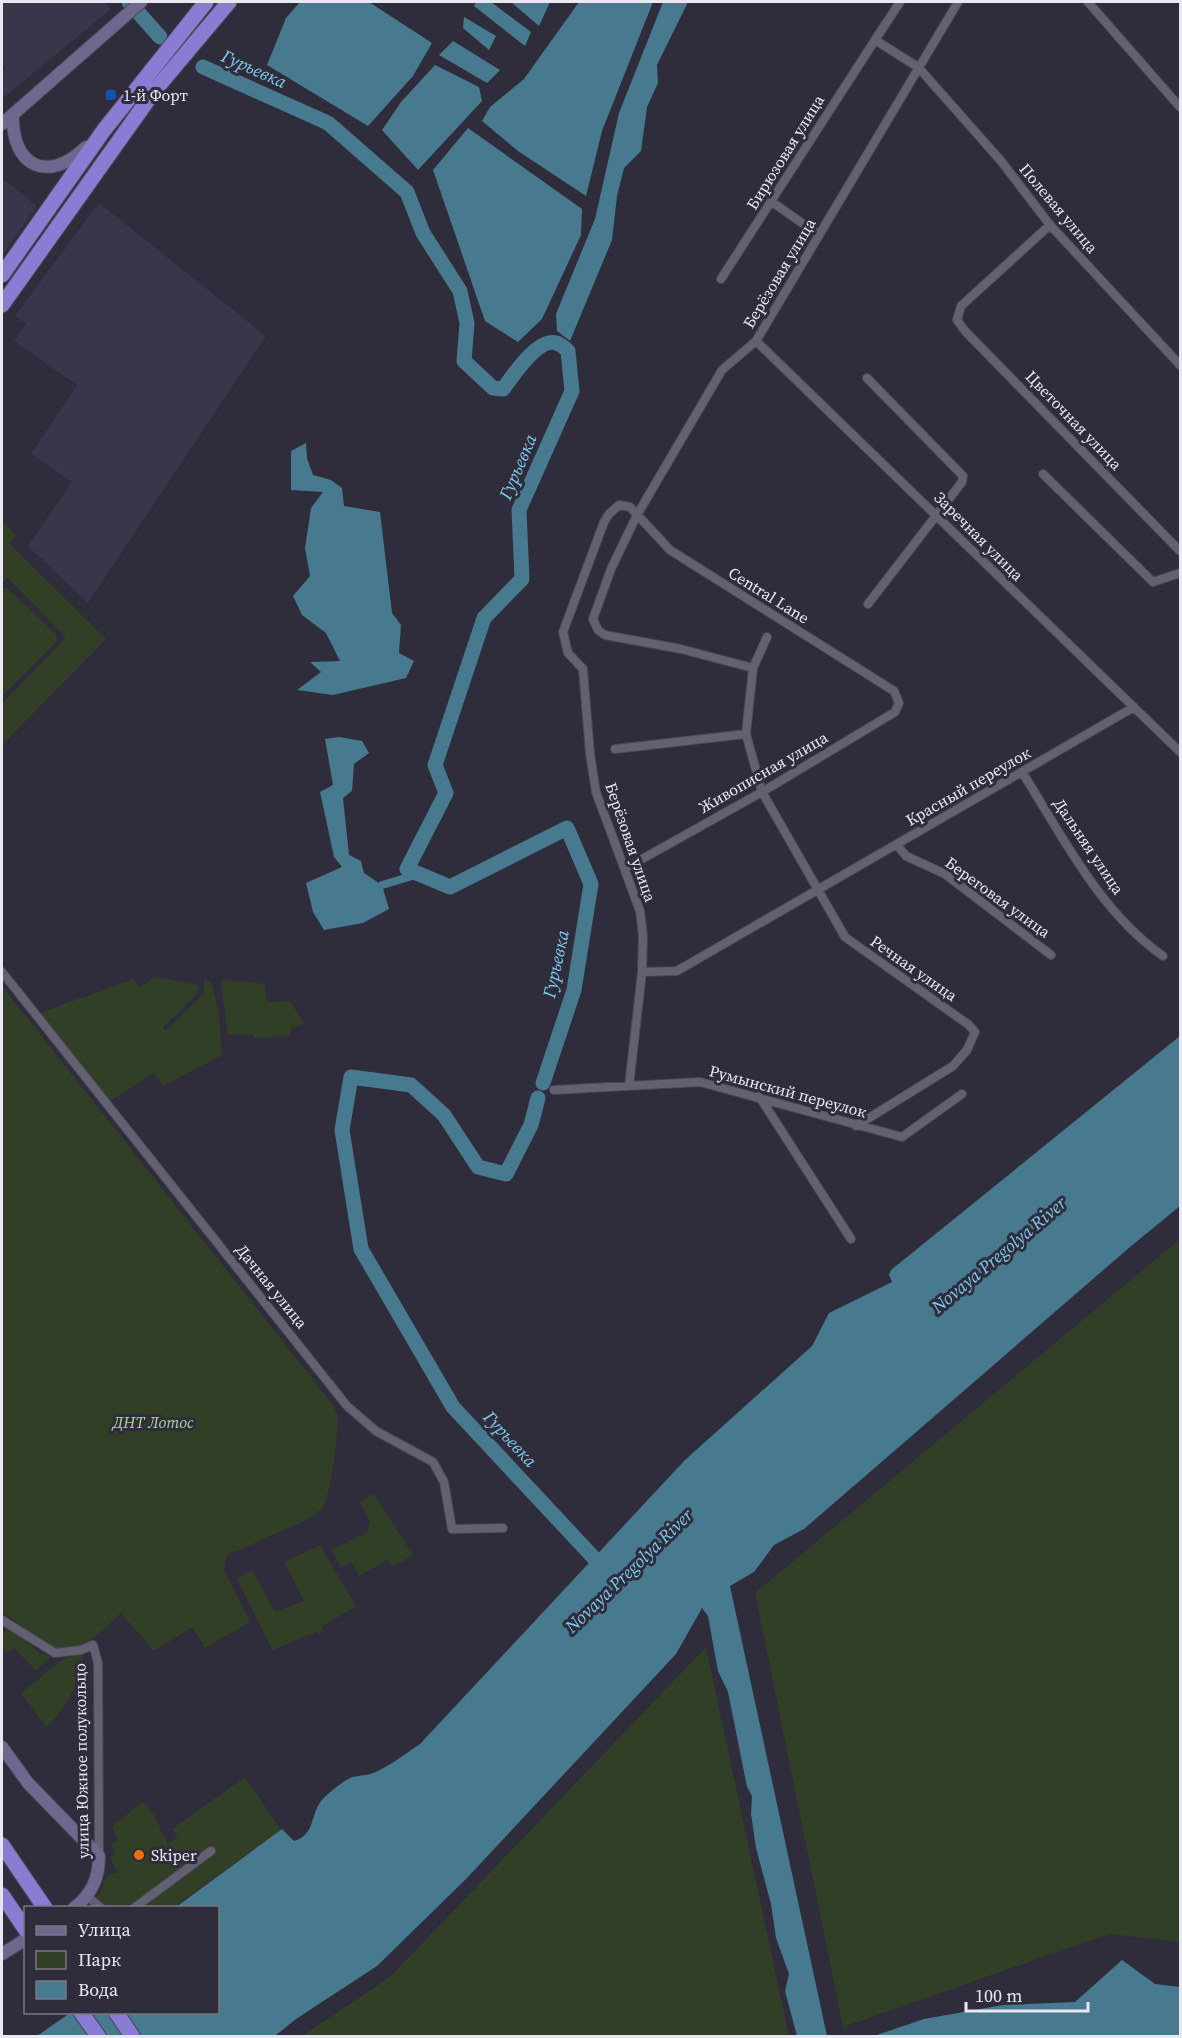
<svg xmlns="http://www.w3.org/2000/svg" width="1182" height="2038" font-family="'Source Serif 4',serif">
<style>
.built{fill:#39354a}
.green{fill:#313f27}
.water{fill:#47798f}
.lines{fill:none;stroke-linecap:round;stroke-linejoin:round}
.canal{stroke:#47798f;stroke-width:8}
.river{stroke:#47798f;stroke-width:15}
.street-casing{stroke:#494755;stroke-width:10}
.secondary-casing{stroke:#494755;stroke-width:14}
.highway-casing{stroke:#494755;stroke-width:17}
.street{stroke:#636072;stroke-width:8}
.secondary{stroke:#6e688f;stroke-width:12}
.highway{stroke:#887cd3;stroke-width:15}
.transit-dot{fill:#1a4fb4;stroke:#2f2c3c;stroke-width:2}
.food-dot{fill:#e8710a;stroke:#2f2c3c;stroke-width:2}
.labels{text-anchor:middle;stroke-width:6;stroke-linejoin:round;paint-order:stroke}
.poi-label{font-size:16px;fill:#e9e8f2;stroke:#2f2c3c;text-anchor:start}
.street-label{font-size:16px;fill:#e9e8f2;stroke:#2f2c3c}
.park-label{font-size:16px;font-style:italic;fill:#b0d494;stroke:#2f2c3c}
.water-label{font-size:18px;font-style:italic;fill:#7cccef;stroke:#2f2c3c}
</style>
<rect width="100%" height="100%" fill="#2f2c3c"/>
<path class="built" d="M 2,2 L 106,2 L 111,9 L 2,99 L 2,71 L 6,68 L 2,64 Z
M 2,178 L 37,206 L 2,256 Z
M 99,203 L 266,336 L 88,603 L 28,546 L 72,482 L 31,454 L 77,385 L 14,341 L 26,324 L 15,316 Z"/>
<path class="green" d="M 2,521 L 16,535 L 9,543 L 106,639 L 2,745 L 2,703 L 66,638 L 8,578 L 2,583 Z
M 7,588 L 56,634 L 57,641 L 2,696 L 2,589 Z
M 155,977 L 198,985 L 197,993 L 163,1027 L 165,1031 L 204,993 L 204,978 L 212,984 L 219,1014 L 222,1055 L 163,1086 L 154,1073 L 110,1101 L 39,1013 L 134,979 L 139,988 Z
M 224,980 L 265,984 L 266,1002 L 290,1001 L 304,1024 L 291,1028 L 290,1036 L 255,1038 L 252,1034 L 228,1035 L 221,983 Z
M 2,986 L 334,1406 L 338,1421 L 335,1455 L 330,1485 L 323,1508 L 306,1520 L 226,1556 L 224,1570 L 250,1622 L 205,1648 L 192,1627 L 154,1651 L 121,1613 C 93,1639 72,1666 35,1637 C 24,1629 14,1618 2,1613 Z
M 1180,1239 L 1180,1942 L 1109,1934 L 843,2027 L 755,1593 Z
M 374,1494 L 413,1555 L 392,1567 L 388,1560 L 359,1576 L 351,1562 L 341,1567 L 332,1550 L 367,1532 L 370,1522 L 360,1502 Z
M 320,1545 L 356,1606 L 322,1627 L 323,1632 L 318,1634 L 317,1632 L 272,1650 L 237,1579 L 252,1570 L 275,1612 L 304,1601 L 284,1562 Z
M 9,1628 L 42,1654 L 51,1657 L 36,1671 L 15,1649 L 5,1652 L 2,1648 L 2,1633 Z
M 706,1647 L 789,2036 L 302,2036 L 390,1977 Z
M 82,1654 C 86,1674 62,1715 46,1727 L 21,1693 L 63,1659 Z
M 245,1777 L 281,1830 L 174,1907 L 88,1908 L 100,1893 L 106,1877 L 117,1872 L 110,1857 L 116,1854 L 111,1845 L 118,1840 L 112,1826 L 143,1802 C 156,1812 159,1830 168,1844 L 178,1837 L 172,1829 Z"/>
<path class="water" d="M 300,2 L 369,2 L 432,43 L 413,76 L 368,126 L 267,65 L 286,18 Z
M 476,2 L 491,2 L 531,32 L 525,46 L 474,6 Z
M 511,2 L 550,2 L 539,26 Z
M 579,2 L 653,2 L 602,131 L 586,196 L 518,151 L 482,121 L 490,107 L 524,79 Z
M 663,2 L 688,2 L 657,65 L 658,83 L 647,107 L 641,151 L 624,168 L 617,196 L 612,240 L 570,341 L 557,331 L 556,314 L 595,219 L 619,113 Z
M 464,17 L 496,36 L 489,50 L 463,28 Z
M 453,41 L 500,70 L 487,83 L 439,55 Z
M 435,65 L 479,87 L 482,101 L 418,170 L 382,130 L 401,102 Z
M 468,128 L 582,209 L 581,235 L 542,319 L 518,342 L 485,321 L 433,170 Z
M 306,443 L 307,458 L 313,475 L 331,480 L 342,488 L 344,506 L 380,512 L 392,613 L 401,625 L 399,653 L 414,661 L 406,678 L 333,695 L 297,690 L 321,672 L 310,662 L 340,661 L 326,633 L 302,615 L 293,596 L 310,576 L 305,548 L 311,508 L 323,492 L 291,490 L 291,451 Z
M 339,737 L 362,741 L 369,753 L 354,764 L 352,791 L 343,798 L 349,855 L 361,861 L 364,873 L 382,885 L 389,909 L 363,923 L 324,930 L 313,912 L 306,883 L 342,867 L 334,857 L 320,792 L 333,785 L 325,739 Z
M 1180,1036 L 1180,1206 L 1130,1247 L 804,1529 L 774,1545 L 754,1572 L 730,1586 L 827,2036 L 797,2036 L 785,1991 L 789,1974 L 776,1938 L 771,1904 L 756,1848 L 751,1814 L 752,1796 L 747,1787 L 728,1692 L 718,1671 L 708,1616 L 702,1608 L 676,1654 L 467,1878 L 377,1966 L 296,2019 L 275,2036 L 37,2036 L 70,2013 L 218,2012 L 218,1908 L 176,1907 L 282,1829 L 294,1841 C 315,1835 310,1816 321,1801 C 328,1793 341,1783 350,1778 C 357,1775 366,1776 373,1773 C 390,1766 405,1754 420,1744 L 685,1460 L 812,1346 L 829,1313 L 892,1282 L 889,1275 L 891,1270 Z
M 1122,1960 L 1155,1984 L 1180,1987 L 1180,2036 L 874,2036 L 924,2019 L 1003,2005 L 1075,2002 Z"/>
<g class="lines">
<path class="canal" d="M 382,885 L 419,874"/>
<path class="river" d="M 129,2 L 160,37
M 203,67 L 328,123 L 407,192 L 423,233 L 460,291 L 467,323 L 464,361 L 493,388 L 503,389 C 512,377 538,337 556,343 C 560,344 565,348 568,351 L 572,391 L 519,510 L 522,579 L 484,618 L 435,765 L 446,793 L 407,869 L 450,887 L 567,828 L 591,884 L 574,990 L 543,1083
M 538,1098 L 531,1125 L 506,1174 L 478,1167 L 444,1115 L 411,1085 L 351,1077 L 342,1130 L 361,1249 L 453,1407 L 607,1572"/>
<defs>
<path id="street" d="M 1088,2 L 1180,107
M 875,40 L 900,2
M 772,202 L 819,235
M 1050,225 L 961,306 L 957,320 L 965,331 L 1180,551
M 721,279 L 875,40 L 918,67 L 1001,161 L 1050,225 L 1180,365
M 756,341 L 1180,752
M 867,378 L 963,476 L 962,482 L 868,604
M 1043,474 L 1153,582 L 1180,573
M 767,637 L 753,668 L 746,734 L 762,792 L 845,937 L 969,1025 L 975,1032 L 967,1050 L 953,1066 L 856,1126
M 753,668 L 681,649 L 605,635 L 598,630 L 593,619 L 611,569 L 637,515 L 722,370 L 756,341 L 958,2
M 615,749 L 746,734
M 1022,772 C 1063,837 1100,912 1163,956
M 897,845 L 906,856 L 945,874 L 1051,955
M 626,868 L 762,792 L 895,712 L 899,703 L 894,691 L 670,550 L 630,507 L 619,505 L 609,514 L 604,522 L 563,632 L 568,653 L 583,669 L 590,754 L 596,792 L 640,911 L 643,936 L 642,972 L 629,1086
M 2,972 L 347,1406 L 376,1431 L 433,1462 L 444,1482 L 452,1529 L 503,1528
M 642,972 L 677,971 L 1134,707
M 554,1090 L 700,1082 L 902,1137 L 962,1094
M 759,1096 L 851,1239
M 2,1620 L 55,1653 L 81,1650 L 93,1645 L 98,1663 L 99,1856
M 87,1896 L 101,1908
M 134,1908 L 211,1851"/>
<path id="secondary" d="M 13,114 C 11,167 48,184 86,147
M 2,124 L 141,2
M 2,1747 L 28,1783 L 99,1856 C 99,1878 92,1894 74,1908
M 2,1954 L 26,1939"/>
<path id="highway" d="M 2,275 L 104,130 L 206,2
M 2,305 L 155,90 L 229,2
M 2,1845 L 45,1908
M 2,1895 L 26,1930
M 81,2012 L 98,2036
M 116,2012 L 132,2036"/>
</defs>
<use href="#street" class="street-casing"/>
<use href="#secondary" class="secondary-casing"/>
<use href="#highway" class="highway-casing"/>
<use href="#street" class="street"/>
<use href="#secondary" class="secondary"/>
<use href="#highway" class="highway"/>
</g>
<rect class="transit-dot" x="105" y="89" width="12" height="12" rx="3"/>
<circle class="food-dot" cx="139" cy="1855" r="6"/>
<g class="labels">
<g class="poi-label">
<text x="123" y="101">1-й Форт</text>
<text x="151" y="1861">Skiper</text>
</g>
<g class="street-label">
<text transform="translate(785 152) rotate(-58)" y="6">Бирюзовая улица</text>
<text transform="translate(1059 208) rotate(50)" y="6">Полевая улица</text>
<text transform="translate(779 273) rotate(-59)" y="6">Берёзовая улица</text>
<text transform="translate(1074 420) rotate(46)" y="6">Цветочная улица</text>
<text transform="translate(979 536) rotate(45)" y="6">Заречная улица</text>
<text transform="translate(769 595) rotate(32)" y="6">Central Lane</text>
<text transform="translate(763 772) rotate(-30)" y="6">Живописная улица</text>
<text transform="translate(968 786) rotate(-30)" y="6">Красный переулок</text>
<text transform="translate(631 842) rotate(71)" y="6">Берёзовая улица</text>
<text transform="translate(1089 846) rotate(56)" y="6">Дальняя улица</text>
<text transform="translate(998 897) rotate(36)" y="6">Береговая улица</text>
<text transform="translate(914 968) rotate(35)" y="6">Речная улица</text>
<text transform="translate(788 1091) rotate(15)" y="6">Румынский переулок</text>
<text transform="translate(272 1286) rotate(51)" y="6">Дачная улица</text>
<text transform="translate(81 1761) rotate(-91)" y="6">улица Южное полукольцо</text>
</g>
<g class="park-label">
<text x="153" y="1428">ДНТ Лотос</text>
</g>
<g class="water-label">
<text transform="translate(254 69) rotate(24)" y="6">Гурьевка</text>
<text transform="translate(518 467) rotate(-67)" y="6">Гурьевка</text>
<text transform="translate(556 964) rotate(-78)" y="6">Гурьевка</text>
<text transform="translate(999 1255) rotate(-40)" y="6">Novaya Pregolya River</text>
<text transform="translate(510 1439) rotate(47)" y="6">Гурьевка</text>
<text transform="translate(629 1571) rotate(-44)" y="6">Novaya Pregolya River</text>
</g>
</g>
<rect width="1182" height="2038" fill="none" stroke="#e9e8f2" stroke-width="6"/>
<rect x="24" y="1906" width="195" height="108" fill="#2f2c3c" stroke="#797785" stroke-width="1.5"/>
<rect x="36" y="1926" width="30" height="9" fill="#6e688f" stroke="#797785" stroke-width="1.5"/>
<text x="78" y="1936" font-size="18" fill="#e9e8f2">Улица</text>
<rect x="36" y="1951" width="30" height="18" fill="#313f27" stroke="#797785" stroke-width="1.5"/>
<text x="78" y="1966" font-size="18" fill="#e9e8f2">Парк</text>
<rect x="36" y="1981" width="30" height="18" fill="#47798f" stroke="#797785" stroke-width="1.5"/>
<text x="78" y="1996" font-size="18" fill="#e9e8f2">Вода</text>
<path d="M966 2002v9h122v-9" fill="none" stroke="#e9e8f2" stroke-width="3"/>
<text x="975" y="2002" font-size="18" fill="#e9e8f2" stroke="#2f2c3c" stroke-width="4.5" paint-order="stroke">100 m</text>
</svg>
